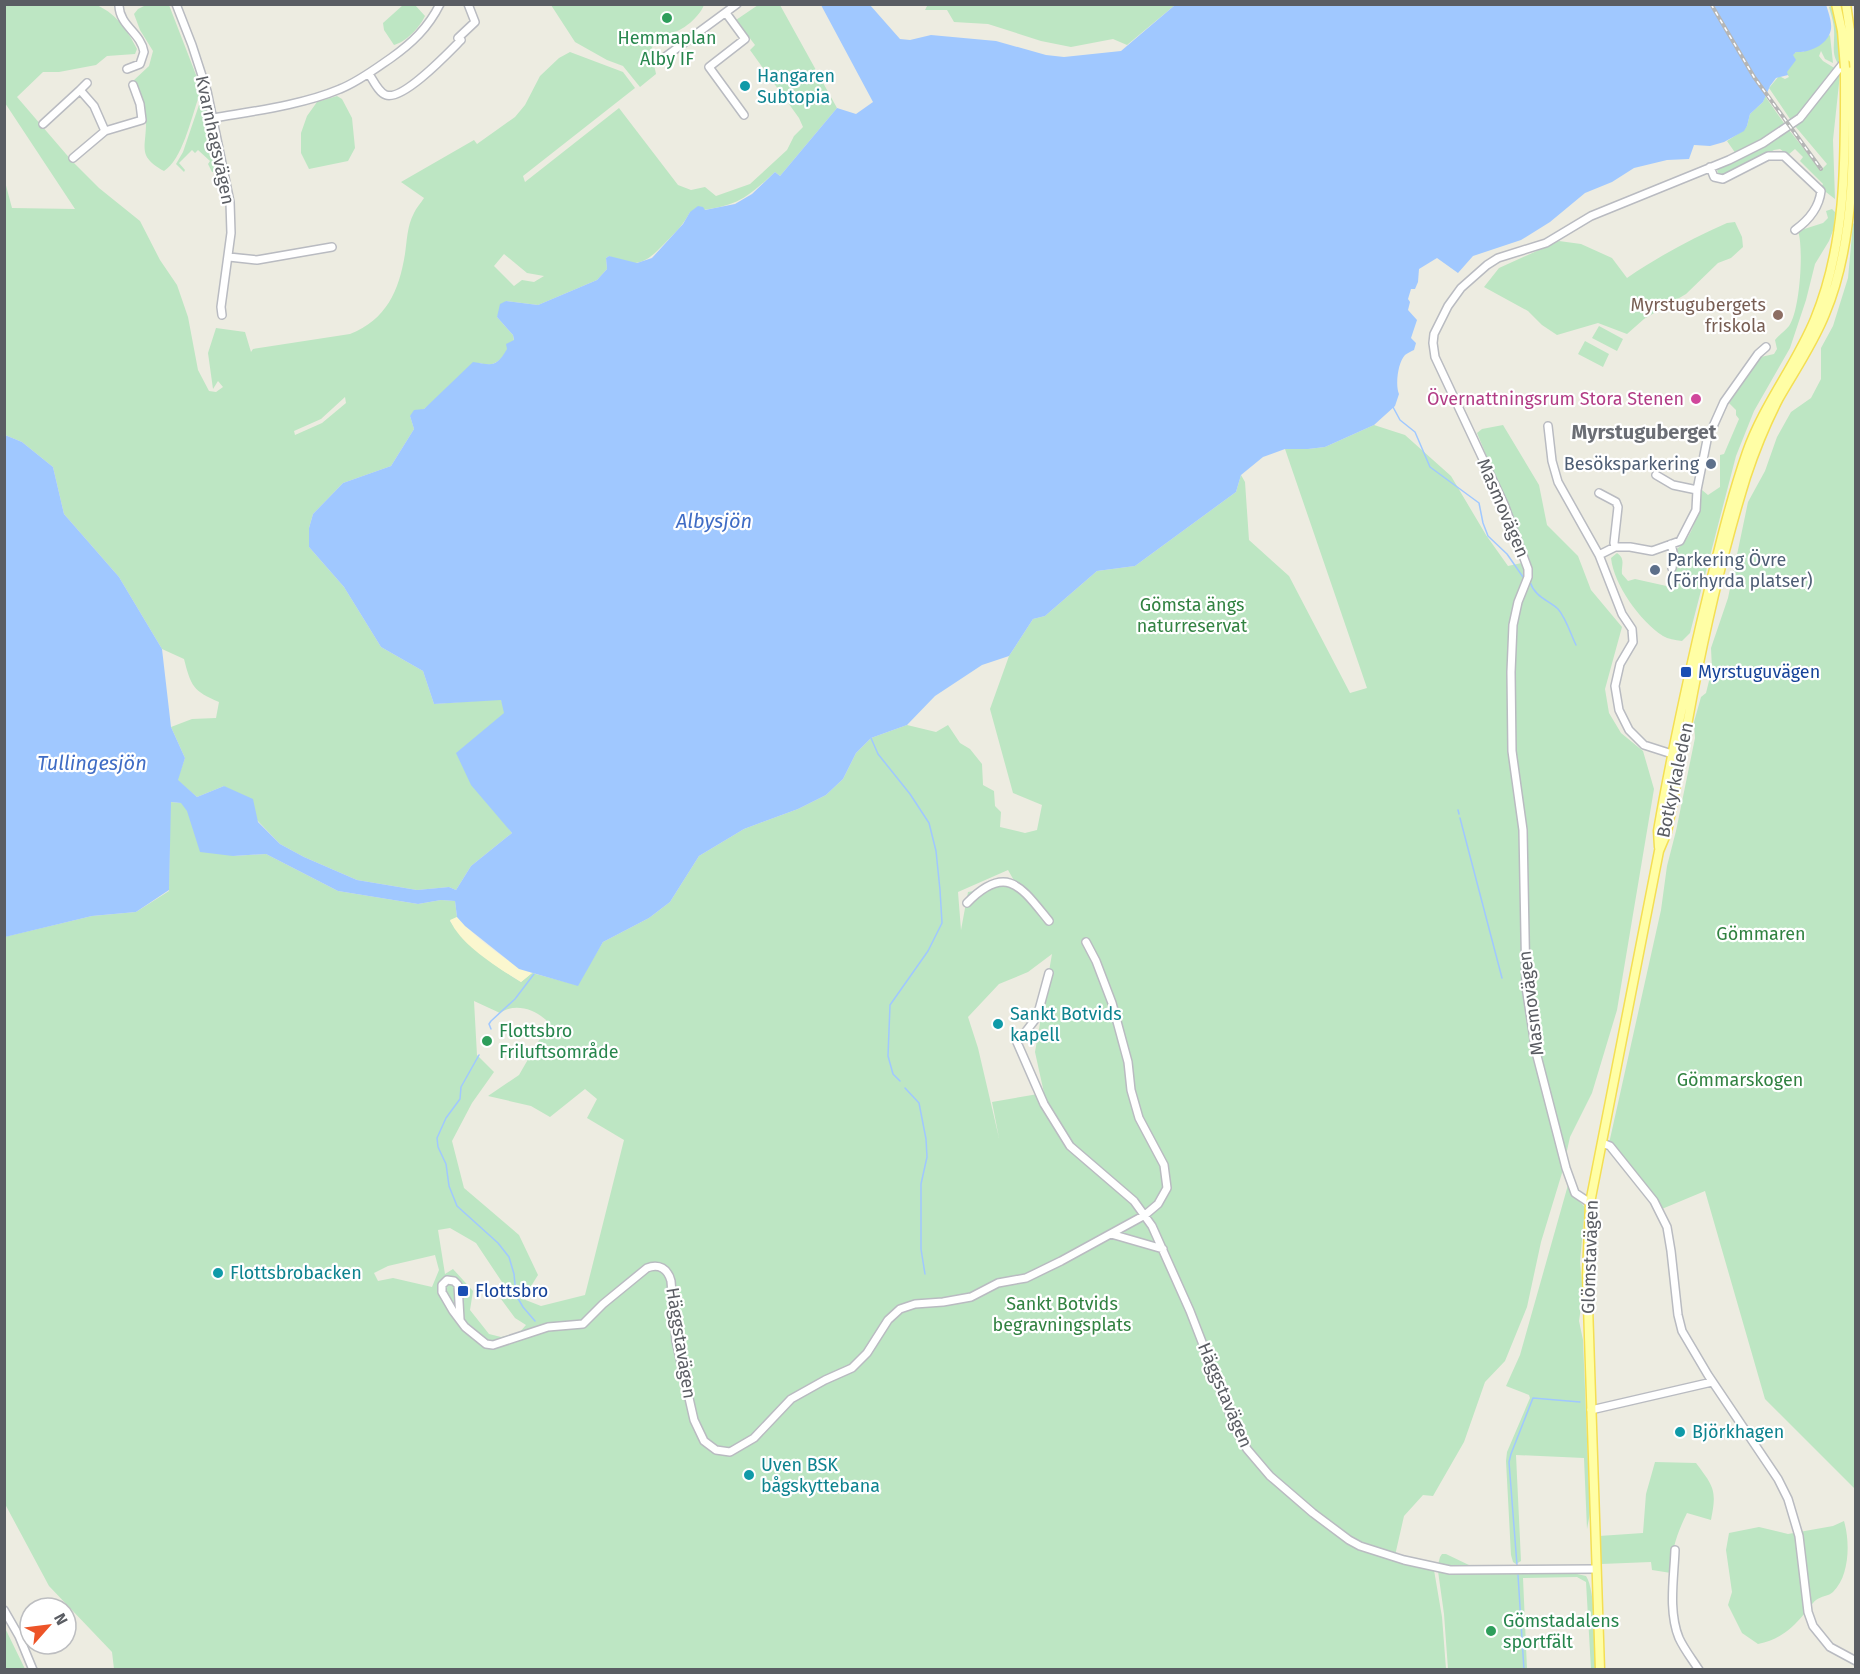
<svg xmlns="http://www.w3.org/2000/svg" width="1860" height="1674" font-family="'Fira Sans',sans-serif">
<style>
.green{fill:#bde6c3;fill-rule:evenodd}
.sand{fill:#fbf7cf}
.water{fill:#a0c8ff}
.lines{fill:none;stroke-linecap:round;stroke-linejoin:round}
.stream{stroke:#a0c8ff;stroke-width:1.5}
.minor-casing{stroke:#b9bbc1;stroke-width:10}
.major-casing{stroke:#f4df53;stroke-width:11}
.minor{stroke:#fff;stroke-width:7}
.major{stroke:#fffea5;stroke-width:8}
.rail-casing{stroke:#b5b6b6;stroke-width:4}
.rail{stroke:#fff;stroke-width:1.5;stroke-dasharray:4.5;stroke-linecap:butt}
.major-bridge-casing{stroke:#f4df53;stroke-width:11;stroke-linecap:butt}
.major-bridge{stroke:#fffea5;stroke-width:8}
.leisure-dot{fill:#2e9e5b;stroke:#fff;stroke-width:2}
.culture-dot{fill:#0f9aa8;stroke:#fff;stroke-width:2}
.education-dot{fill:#8d6e63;stroke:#fff;stroke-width:2}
.hotel-dot{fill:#d1479c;stroke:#fff;stroke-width:2}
.service-dot{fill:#5c6f8a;stroke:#fff;stroke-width:2}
.transit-dot{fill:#1a4fb4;stroke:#fff;stroke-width:2}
.labels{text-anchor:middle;stroke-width:4.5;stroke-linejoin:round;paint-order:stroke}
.leisure-label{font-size:18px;fill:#27864d;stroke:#fff;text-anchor:start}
.culture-label{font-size:18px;fill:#0d838f;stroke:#fff;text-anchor:start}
.street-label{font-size:18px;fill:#5a5d63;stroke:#fff}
.education-label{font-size:18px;fill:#785e54;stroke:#fff;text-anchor:end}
.hotel-label{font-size:18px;fill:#b23c85;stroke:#fff;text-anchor:end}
.service-label{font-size:18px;fill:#4e5e75;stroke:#fff;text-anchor:end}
.park-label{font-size:18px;fill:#318241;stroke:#fff}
.transit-label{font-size:18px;fill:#164399;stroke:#fff;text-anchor:start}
.neighbourhood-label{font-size:20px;font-weight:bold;fill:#6b6e75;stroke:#fff}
.water-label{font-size:20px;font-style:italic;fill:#406dc5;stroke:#fff}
</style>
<rect width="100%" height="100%" fill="#edece1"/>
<path class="green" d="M 94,4 C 115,12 127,29 137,49 L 135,54 L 107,56 L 96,65 L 59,72 L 43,72 L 17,97 L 72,161 L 99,188 L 140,221 L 160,260 L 177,285 L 188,317 L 198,370 L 209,391 L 216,392 L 223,387 L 218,381 L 213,389 L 208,353 L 216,328 L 245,332 L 251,352 L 253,349 L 350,334 C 386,320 399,291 405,254 C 407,241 407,226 414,213 C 416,208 421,203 424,198 L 401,182 L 474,140 L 477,144 L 515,117 L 525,105 L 540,76 L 559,58 L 570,52 L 623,72 L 635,88 L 523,176 L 525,182 L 619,108 L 678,185 L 691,190 L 705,187 L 716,196 L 750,184 L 787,150 L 794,136 L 803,127 L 799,118 L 750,50 L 755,45 L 736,20 L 758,5 L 780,5 L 837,108 L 780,176 L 775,172 C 742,203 735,206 690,212 C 684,224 676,232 667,241 C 648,261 637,271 609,256 L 606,258 L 607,269 L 597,280 L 538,305 L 506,301 L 497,317 L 513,335 L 514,341 C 505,353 498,370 480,363 L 424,409 L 410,416 L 414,429 L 391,466 L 343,483 L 313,514 L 309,528 L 309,547 L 344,587 L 381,647 L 423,671 L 434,704 L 501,699 L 505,712 L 497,813 L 512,833 L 471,866 L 456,890 L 449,887 L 417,890 L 357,880 L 304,857 L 280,844 L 224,786 L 197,797 L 177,780 L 185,758 L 171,727 L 192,719 L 216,718 L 219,702 C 193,691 191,686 184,659 L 162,649 L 119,577 L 64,514 L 53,467 L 22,442 L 5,435 L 4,178 L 12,208 L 75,209 L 5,103 L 5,5 ZM 504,254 L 527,273 L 544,276 L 534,282 L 522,280 L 514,286 L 494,266 ZM 345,397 L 346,403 L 322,423 L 295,435 L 294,431 L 321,419 Z
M 928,4 L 1175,4 L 1175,5 L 1127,45 L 1113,39 L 1071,47 L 1041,41 L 988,24 L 954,22 L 947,10 L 925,10 Z
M 146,5 L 169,5 L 203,93 L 198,99 C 191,119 182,160 164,171 C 137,156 146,148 146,123 C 146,109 138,94 133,81 L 149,66 L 153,51 L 140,30 L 134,14 L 138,9 Z
M 403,5 L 415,5 L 425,16 C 420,27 406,42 394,45 L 384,30 L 383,23 Z
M 551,5 L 704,5 C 698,20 675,38 658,34 L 651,50 L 656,74 L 640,87 L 623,66 L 607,60 L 575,42 Z
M 1831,6 L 1837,26 L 1840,60 L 1838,63 C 1831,54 1835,42 1834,30 C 1834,23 1831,14 1829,7 Z
M 1830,35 L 1833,63 L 1825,59 L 1821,51 L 1819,56 L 1823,61 L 1836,69 L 1806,108 L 1792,122 L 1769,88 L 1779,76 L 1785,79 L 1789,77 L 1786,72 L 1792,55 L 1796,52 L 1803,52 Z
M 1840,74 L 1833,140 L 1835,199 L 1822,189 L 1821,187 L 1823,184 L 1800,161 L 1803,157 L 1795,149 L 1788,155 L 1780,149 L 1774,150 L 1725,176 L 1718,174 L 1717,169 L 1789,130 L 1821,170 L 1827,164 L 1795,126 L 1808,114 Z
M 337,96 L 342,99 L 352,118 L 355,148 L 348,161 L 309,169 L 301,153 L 301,133 L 307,116 L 317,102 Z
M 1765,96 L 1786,126 L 1736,154 L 1727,141 L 1744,130 L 1747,126 L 1750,114 L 1763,102 Z
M 204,99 L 220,166 L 219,171 L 212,172 L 208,164 L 210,161 L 198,150 L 195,153 L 192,150 L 179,163 L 185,170 L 184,172 L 176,164 L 183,152 L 199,105 Z
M 1832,209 L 1835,212 L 1834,228 L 1829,241 L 1815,264 L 1806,300 L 1790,348 L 1754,411 L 1736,456 L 1690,633 L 1682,641 C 1675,640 1668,639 1663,636 C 1640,621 1614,585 1611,558 L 1617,553 C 1626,559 1621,565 1622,574 L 1628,581 L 1635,579 L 1671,587 L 1678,558 L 1677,549 C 1695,535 1698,511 1702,490 L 1708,495 L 1720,487 L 1720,455 L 1724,454 L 1739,419 L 1736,415 L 1736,410 L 1729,403 L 1761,357 L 1774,354 L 1777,349 L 1775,340 C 1779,335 1785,331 1789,326 C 1800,311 1804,248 1798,231 L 1823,223 L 1828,218 L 1826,211 Z
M 1735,222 L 1742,237 L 1743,247 L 1731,258 L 1718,263 L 1686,294 L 1644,319 L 1627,334 L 1598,323 L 1557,335 L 1542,325 L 1528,311 L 1484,287 L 1499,268 L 1559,241 L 1581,244 L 1612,258 L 1627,278 C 1659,256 1691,239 1727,223 Z
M 1855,222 L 1855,1489 L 1765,1399 L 1705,1191 L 1657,1211 L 1608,1148 L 1661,910 L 1667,866 L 1676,831 L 1695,738 L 1694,722 L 1701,697 L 1706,693 L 1712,669 L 1711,648 L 1728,598 L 1748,502 L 1765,471 L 1777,437 L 1791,412 L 1811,398 L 1821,379 L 1821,348 L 1833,326 L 1848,278 L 1853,224 Z
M 1599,326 L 1623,339 L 1617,351 L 1592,338 Z
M 1585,341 L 1609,354 L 1603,367 L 1578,354 Z
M 1374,425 L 1405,435 L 1451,476 L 1486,535 L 1508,566 L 1530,561 L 1477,433 L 1482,429 L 1503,425 L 1539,485 L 1547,525 L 1578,556 L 1591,590 L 1622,627 L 1605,689 L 1609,713 L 1621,733 L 1643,751 L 1654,789 L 1617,1010 L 1592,1093 L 1570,1137 L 1562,1173 L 1541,1242 L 1527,1307 L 1505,1361 L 1485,1382 L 1464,1442 L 1433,1496 L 1423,1495 L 1404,1516 L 1394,1560 L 1434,1570 L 1442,1617 L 1446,1669 L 114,1669 L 112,1652 L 49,1586 L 5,1504 L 4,937 L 92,916 L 136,912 L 169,891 L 170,802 L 182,803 L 233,856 L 266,854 L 338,891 L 418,904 L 441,900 L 455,901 L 457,917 L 450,921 C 468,948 494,965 521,982 L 532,973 L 577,985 L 603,942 L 649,918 L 670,902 L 699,856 L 744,829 L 798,809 L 826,795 L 843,779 L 856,753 L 871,738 L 907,725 L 936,732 L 948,725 L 960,743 L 970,749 L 982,764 L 983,785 L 994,791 L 995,806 L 1001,812 L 1000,827 L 1025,833 L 1037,830 L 1042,805 L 1013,793 L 990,709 L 1009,656 L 1033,619 L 1045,616 L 1097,571 L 1135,566 L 1236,492 L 1241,475 L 1245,482 L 1249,540 L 1289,576 L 1350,693 L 1367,688 L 1285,449 L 1308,449 L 1325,447 ZM 1008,870 L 1016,884 L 968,892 L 961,930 L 958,892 ZM 1052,954 L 1035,1052 L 1044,1093 L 992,1102 L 999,1138 L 978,1048 L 968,1017 L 999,984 L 1028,972 ZM 474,1001 L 500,1013 C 516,1002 537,1010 549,1023 L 519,1075 L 488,1096 L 531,1106 L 550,1117 L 585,1089 L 597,1099 L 587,1118 L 624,1140 L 585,1295 L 541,1306 L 523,1299 L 538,1275 L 519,1235 L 464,1188 L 452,1141 L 472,1103 L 494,1072 L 477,1055 ZM 450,1228 L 476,1243 L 502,1282 L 501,1299 L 515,1318 L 526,1325 L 519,1333 L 501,1337 L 489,1334 L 470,1310 L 473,1291 L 453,1269 L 445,1274 L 438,1230 ZM 435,1255 L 439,1270 L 432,1287 L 393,1278 L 378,1281 L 374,1273 L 388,1266 Z
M 1568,1185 L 1575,1197 L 1585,1207 L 1580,1262 L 1583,1293 L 1579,1321 L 1583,1340 L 1590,1513 L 1587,1529 L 1584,1458 L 1516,1455 L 1521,1561 L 1516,1564 L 1513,1562 L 1511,1555 L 1506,1461 L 1507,1452 L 1530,1398 L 1529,1395 L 1506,1386 L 1520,1355 Z
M 1655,1462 L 1696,1463 C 1714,1487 1717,1490 1711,1520 L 1687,1513 C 1677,1533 1671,1551 1671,1573 L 1652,1570 L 1651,1562 L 1601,1564 L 1599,1536 L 1643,1533 L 1646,1494 Z
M 1844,1521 C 1850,1541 1850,1576 1833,1592 C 1829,1596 1821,1596 1816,1600 C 1812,1603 1808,1610 1804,1614 C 1791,1630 1778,1640 1758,1644 L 1742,1633 L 1728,1605 L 1732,1592 L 1726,1550 L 1729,1533 L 1759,1527 L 1788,1534 L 1833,1526 Z
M 1442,1554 L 1446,1554 L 1471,1566 L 1438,1565 L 1440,1557 Z
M 1438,1571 L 1462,1573 L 1577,1574 L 1586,1576 C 1596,1590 1595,1650 1596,1669 L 1591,1669 L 1586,1582 L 1577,1577 L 1523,1578 L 1527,1669 L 1448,1669 L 1444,1614 Z
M 5,1628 L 25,1669 L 5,1669 Z"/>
<path class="sand" d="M 457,917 C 473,935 509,965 532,973 L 521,982 C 499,968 461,946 450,920 Z"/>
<path class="water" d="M 1826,4 C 1828,12 1832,21 1831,29 C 1829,44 1810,53 1796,52 L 1793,55 L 1796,60 L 1787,72 L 1788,75 L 1776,78 L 1770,86 L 1763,102 L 1750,114 L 1747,126 L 1744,131 L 1724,142 L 1710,146 L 1694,145 L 1689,159 L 1667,160 L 1634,168 L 1612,182 L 1585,193 L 1550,222 L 1521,240 L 1473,256 L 1458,273 L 1437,258 L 1419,269 L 1418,282 L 1415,289 L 1411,289 L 1408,299 L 1410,302 L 1408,310 L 1417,320 L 1411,338 L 1416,343 L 1414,350 C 1411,351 1408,353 1405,355 C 1398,362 1395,385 1399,394 L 1395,406 L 1374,425 L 1325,447 L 1308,449 L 1285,449 L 1263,457 L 1241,475 L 1236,492 L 1135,566 L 1097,571 L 1045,616 L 1033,619 L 1009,656 L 982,665 L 935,696 L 907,725 L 871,738 L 856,753 L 843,779 L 826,795 L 798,809 L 744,829 L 699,856 L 670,902 L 649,918 L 603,942 L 578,986 L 519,969 L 465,926 L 457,917 L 455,901 L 441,900 L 418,904 L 338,891 L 266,854 L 233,856 L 200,852 L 187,811 L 181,803 L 171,802 L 169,890 L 136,912 L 92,916 L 5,937 L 5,435 L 22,442 L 53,467 L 64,514 L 119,577 L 162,649 L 171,727 L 185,758 L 178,780 L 197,797 L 224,786 L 253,799 L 258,822 L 280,844 L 304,857 L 357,880 L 417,890 L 449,887 L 456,890 L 471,866 L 512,833 L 471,785 L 456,753 L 504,713 L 501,700 L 434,704 L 423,671 L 381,647 L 344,587 L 309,547 L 309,528 L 313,514 L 343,483 L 391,466 L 414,429 L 410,416 L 414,410 L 424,409 L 473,362 C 492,365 496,368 507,349 L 506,344 L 514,340 L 513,335 L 497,317 L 500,304 L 506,301 L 538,305 L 597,280 L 607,269 L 606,258 L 609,256 L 637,263 L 652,258 L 683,224 L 690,212 L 698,206 L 703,207 L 705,210 L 735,204 L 752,194 L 775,172 L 780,176 L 837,108 L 856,114 L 873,102 L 821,5 L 870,5 L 900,39 L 910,40 L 931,35 L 996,41 L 1046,55 L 1064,57 L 1121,51 L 1175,5 Z"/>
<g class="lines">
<path class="stream" d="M 1393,407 L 1400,420 L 1415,432 L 1430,467 L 1479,503 L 1483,523 L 1488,536 L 1507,554 L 1523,577
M 1530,582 C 1535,597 1548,600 1558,609 C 1566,618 1571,635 1576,645
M 871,738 L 878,754 L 910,794 L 929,823 L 936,851 L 940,890 L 942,923 L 928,951 L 890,1005 L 888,1056 L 893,1074 L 900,1081
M 1458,810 L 1459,814
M 1460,818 L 1502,978
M 491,1029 L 489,1024 L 491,1021 L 515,999 L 534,974
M 479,1055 L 461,1087 L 460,1099 L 446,1118 L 437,1138 L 438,1147 L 446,1164 L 449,1186 L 457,1206 L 498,1243 L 509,1257 L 514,1274 L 516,1295 L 523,1307 L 535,1321
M 905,1088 L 919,1103 L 926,1139 L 927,1157 L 921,1184 L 921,1249 L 925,1274
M 1517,1565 L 1509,1462 L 1511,1454 L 1533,1398 L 1580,1402
M 1518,1575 L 1524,1670"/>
<defs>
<path id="minor" d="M 176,4 L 192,45 L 207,91 L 230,202 L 231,233 L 221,307 L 222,315
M 119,6 C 120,26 141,33 144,52 L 140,64 L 127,69
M 726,13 L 745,39 L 709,67 L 744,115
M 665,57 L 737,4
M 369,74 C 373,80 379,93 386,95 C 403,101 448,53 461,40 L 458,38 L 475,22 L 468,4
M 80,90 L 87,83
M 214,118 C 254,111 302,105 340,89 C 358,82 375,69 391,58 C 412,43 428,28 440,4
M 43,124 L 80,90 L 94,106 L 105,131
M 73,158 L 105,131 L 142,120 L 140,104 L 133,85
M 1710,167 L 1714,177 L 1723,179 L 1768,156 L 1784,156 L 1821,191 C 1819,208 1809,220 1795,230
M 229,257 L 257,260 L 332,247
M 1548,426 L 1552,461 L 1558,482 L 1599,555 L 1622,614 L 1632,629 L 1633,642 L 1620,664 L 1615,686 L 1619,710 L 1629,730 L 1644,745 L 1672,754
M 1656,475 L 1673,485 L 1697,490
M 1599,493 L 1616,502 L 1618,507 L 1614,543 L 1615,547
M 1671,544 L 1674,556 L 1672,568
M 1599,555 L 1615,547 L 1630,547 L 1652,551 L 1680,541 L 1696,510 L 1697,490 L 1707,440 L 1724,402 L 1758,354 L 1766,347
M 967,903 C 1007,862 1022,888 1049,921
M 1016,1040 L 1044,1104 L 1070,1146 L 1134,1201 L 1152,1226 L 1190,1311 L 1236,1430 L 1247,1449 L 1270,1476 L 1313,1513 L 1349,1540 L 1360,1546 L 1404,1560 L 1450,1570 L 1596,1569
M 1018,1042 L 1037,1017 L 1049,973
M 1602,1143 L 1610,1146 L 1654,1201 L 1667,1227 L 1671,1251 L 1678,1315 L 1682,1331 L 1708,1375 L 1778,1479 L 1788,1499 L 1799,1536 L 1808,1612 L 1813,1626 L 1830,1647 L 1856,1661
M 1590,1203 L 1575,1193 L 1566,1168 L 1536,1052 L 1526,987 L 1523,830 L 1512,751 L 1511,672 L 1513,625 L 1518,602 L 1528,577 L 1528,569 L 1504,504 L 1435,357 L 1433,343 L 1434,334 L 1448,306 L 1461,288 L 1487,265 L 1498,258 L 1546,243 L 1591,216 L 1729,160 L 1763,143 L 1800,118 L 1845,61
M 1111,1234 L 1163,1249
M 460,1319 L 458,1285 L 454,1281 L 447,1280 L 442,1285 L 442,1292 L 453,1311 L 465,1327 L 486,1344 L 493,1345 L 548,1327 L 583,1324 L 603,1304 L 647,1268 C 659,1263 668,1269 671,1281 L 676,1341 L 694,1420 L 704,1441 L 716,1450 L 730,1452 L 754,1438 L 791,1399 L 825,1380 L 852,1368 L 867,1353 L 888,1320 L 900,1309 L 915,1304 L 943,1302 L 971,1297 L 998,1283 L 1026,1278 L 1061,1261 L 1145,1215 L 1158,1204 L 1167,1188 L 1164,1165 L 1139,1118 L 1131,1090 L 1128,1062 L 1112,1003 L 1096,961 L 1086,942
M 1591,1410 L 1712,1382
M 1675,1550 C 1674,1578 1668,1611 1679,1638 C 1684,1649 1692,1659 1699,1670
M 4,1610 L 19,1636 L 33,1670"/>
<path id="major" d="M 1836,4 L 1842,31
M 1846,4 L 1850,31
M 1659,847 L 1658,831 C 1670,761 1685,692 1701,623 C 1715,565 1728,507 1747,452 C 1764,404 1796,365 1815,319 C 1848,239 1845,152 1845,68
M 1600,1670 L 1587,1275 L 1590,1203 L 1659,851 L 1667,832 C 1676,786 1684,740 1693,693 C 1707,621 1724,548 1746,477 C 1755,450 1766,423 1779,398 C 1795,370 1813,344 1825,314 C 1857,238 1854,139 1852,58"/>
</defs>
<use href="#minor" class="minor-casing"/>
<use href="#major" class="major-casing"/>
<use href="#minor" class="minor"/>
<use href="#major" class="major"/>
<defs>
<path id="rail" d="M 1711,4 L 1754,77 L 1821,169"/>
</defs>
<use href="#rail" class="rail-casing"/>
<use href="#rail" class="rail"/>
<defs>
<path id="major-bridge" d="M 1842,31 L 1845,68
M 1850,31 L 1852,58"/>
</defs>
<use href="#major-bridge" class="major-bridge-casing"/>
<use href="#major-bridge" class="major-bridge"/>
</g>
<g class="leisure-dot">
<circle cx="667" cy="18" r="6"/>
<circle cx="487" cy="1041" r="6"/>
<circle cx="1491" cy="1631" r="6"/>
</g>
<g class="culture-dot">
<circle cx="745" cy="86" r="6"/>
<circle cx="998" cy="1024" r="6"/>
<circle cx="218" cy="1273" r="6"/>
<circle cx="1680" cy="1432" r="6"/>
<circle cx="749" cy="1475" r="6"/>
</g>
<circle class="education-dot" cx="1778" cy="315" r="6"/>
<circle class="hotel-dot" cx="1696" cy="399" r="6"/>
<g class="service-dot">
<circle cx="1711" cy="464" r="6"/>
<circle cx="1655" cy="570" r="6"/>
</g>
<g class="transit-dot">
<rect x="1680" y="666" width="12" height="12" rx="3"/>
<rect x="457" y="1285" width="12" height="12" rx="3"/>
</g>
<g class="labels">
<g class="leisure-label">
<text x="667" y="44" text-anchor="middle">Hemmaplan<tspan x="667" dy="21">Alby IF</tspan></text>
<text x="499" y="1037">Flottsbro<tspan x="499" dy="21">Friluftsområde</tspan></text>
<text x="1503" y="1627">Gömstadalens<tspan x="1503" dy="21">sportfält</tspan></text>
</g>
<g class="culture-label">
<text x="757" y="82">Hangaren<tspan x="757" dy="21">Subtopia</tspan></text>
<text x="1010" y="1020">Sankt Botvids<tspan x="1010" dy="21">kapell</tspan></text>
<text x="230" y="1279">Flottsbrobacken</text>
<text x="1692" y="1438">Björkhagen</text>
<text x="761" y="1471">Uven BSK<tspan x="761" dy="21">bågskyttebana</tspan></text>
</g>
<g class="street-label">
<text transform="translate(215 140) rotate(78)" y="6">Kvarnhagsvägen</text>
<text transform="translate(1503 508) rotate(67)" y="6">Masmovägen</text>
<text transform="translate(1675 780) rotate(-78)" y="6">Botkyrkaleden</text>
<text transform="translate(1531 1003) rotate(-97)" y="6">Masmovägen</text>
<text transform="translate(1590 1257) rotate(-88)" y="6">Glömstavägen</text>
<text transform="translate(681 1343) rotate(81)" y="6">Häggstavägen</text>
<text transform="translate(1225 1395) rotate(67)" y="6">Häggstavägen</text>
</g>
<g class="education-label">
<text x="1766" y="311">Myrstugubergets<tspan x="1766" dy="21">friskola</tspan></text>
</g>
<g class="hotel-label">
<text x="1684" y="405">Övernattningsrum Stora Stenen</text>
</g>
<g class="service-label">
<text x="1699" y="470">Besöksparkering</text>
<text x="1667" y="566" text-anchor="start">Parkering Övre<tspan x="1667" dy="21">(Förhyrda platser)</tspan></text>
</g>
<g class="park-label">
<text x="1192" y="611">Gömsta ängs<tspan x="1192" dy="21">naturreservat</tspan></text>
<text x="1761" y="940">Gömmaren</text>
<text x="1740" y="1086">Gömmarskogen</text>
<text x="1062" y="1310">Sankt Botvids<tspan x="1062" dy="21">begravningsplats</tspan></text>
</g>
<g class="transit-label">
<text x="1698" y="678">Myrstuguvägen</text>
<text x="475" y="1297">Flottsbro</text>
</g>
<g class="neighbourhood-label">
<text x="1644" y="439">Myrstuguberget</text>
</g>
<g class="water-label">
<text x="714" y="528">Albysjön</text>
<text x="92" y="770">Tullingesjön</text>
</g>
</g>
<rect width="1860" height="1674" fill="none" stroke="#5a5d63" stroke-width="12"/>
<g transform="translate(48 1626) rotate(62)"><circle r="28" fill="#ffffff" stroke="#bdbec1" stroke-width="1.5"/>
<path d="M0-4.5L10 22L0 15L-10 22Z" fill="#ed5428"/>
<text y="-9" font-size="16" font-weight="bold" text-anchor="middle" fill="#5a5d63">N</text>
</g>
</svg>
